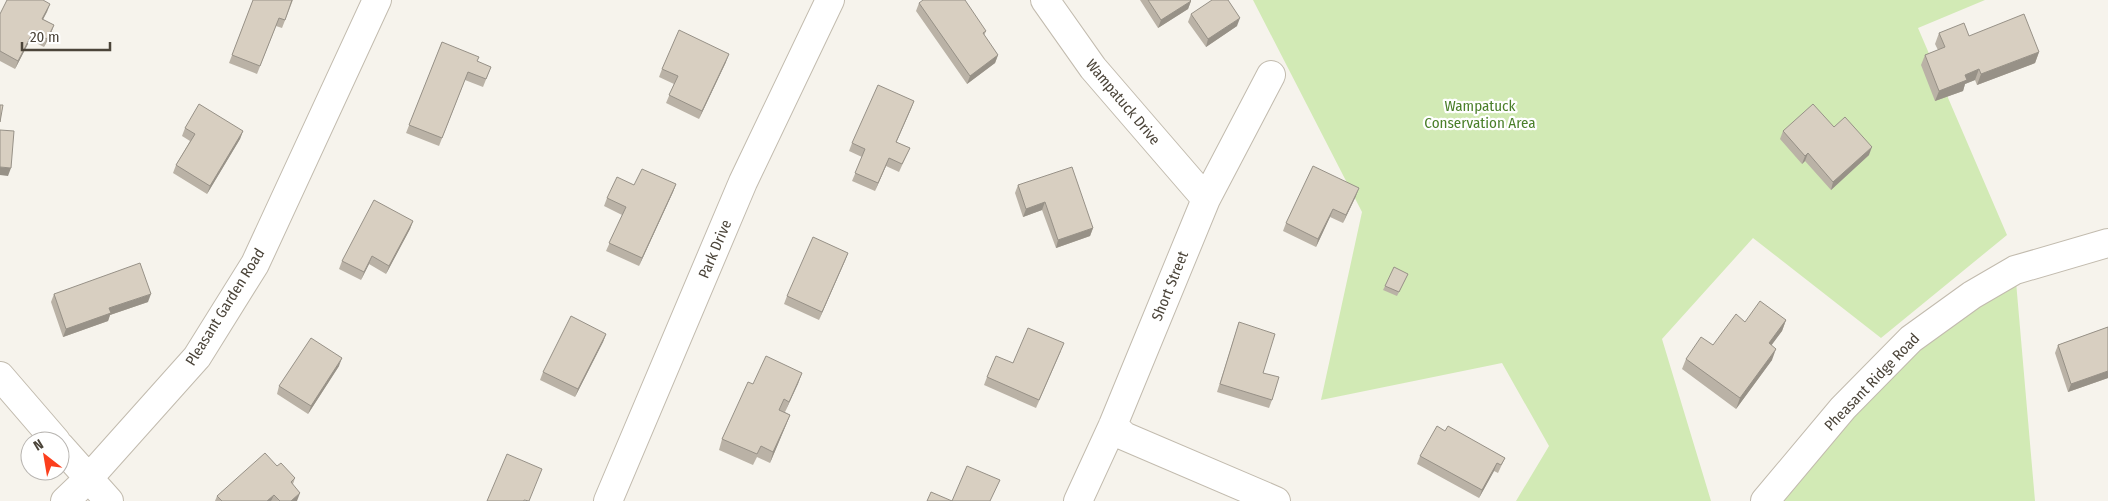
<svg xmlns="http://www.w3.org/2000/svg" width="2108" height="501" font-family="'Fira Sans Condensed',sans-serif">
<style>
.green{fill:#d2eab5}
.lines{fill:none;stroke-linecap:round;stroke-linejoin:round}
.minor-casing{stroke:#c2bbae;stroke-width:30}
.minor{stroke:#fff;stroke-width:28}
.wall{fill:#bab2a6}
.shaded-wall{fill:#979187}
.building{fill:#d8cfc1;stroke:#979187}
.labels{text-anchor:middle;stroke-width:4.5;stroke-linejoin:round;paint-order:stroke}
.street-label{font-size:15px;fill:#4b4439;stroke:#fff}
.park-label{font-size:15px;fill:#4a7f2a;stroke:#fff}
</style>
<rect width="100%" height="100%" fill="#f6f3ec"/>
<path class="green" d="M 1253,0 L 1985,0 L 1918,28 L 2007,235 L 1881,338 L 1753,238 L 1662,339 L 1711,501 L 1516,501 L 1549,446 L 1502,363 L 1321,400 L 1362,212 Z
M 2015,270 L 2035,501 L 1765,501 L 1843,408 Z"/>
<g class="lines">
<defs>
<path id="minor" d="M 1045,0 L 1093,68 L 1206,199
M 0,376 L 56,441
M 1113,425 L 1124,436 L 1276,501
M 60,446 L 109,501
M 65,501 L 88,479 L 197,357 L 255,264 L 377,0
M 608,501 L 743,182 L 830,0
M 1078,501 L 1113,425 L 1206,199 L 1271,75
M 1765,501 L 1843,408 L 1911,339 L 1972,295 L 2015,270 L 2108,243"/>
</defs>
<use href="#minor" class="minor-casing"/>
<use href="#minor" class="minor"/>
</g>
<path class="wall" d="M 253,0 L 293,0 L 282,28 L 276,26 L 257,74 L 229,63 Z
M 1140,0 L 1190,0 L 1191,1 L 1188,9 L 1158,28 Z
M 919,3 L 986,31 L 984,36 L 998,55 L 995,63 L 967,84 L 916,11 Z
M 50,4 L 43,19 L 54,25 L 51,33 L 44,47 L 30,40 L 15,69 L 0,61 L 0,14 Z
M 1191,14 L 1237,26 L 1206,47 L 1188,22 Z
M 1939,33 L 1969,36 L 2039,52 L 2035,63 L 1977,85 L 1975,80 L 1965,84 L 1963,91 L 1935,101 L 1921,65 L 1925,55 L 1938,50 L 1935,44 Z
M 442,42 L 477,62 L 491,67 L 483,87 L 465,80 L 439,146 L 406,133 Z
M 726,62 L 699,119 L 666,103 L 674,84 L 659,77 L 662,69 Z
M 914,101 L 896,142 L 910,148 L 899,172 L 886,166 L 875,191 L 852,181 L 862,157 L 849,151 L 852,143 Z
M 1834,127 L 1869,155 L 1831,190 L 1805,161 L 1802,164 L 1780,139 L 1783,131 Z
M 185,128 L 243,131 L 240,139 L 207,194 L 173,173 L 176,165 L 190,141 L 182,136 Z
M 676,184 L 673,192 L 639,266 L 606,251 L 622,215 L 604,206 L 607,198 L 634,185 Z
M 1018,185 L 1093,228 L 1090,236 L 1056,248 L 1042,210 L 1023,217 L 1015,193 Z
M 1356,196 L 1343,223 L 1330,217 L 1316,247 L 1283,231 L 1286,223 Z
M 413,221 L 410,229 L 386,274 L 369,264 L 361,280 L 339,269 L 342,261 Z
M 848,253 L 819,320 L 784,304 L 787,296 Z
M 1408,274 L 1397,296 L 1383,290 L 1385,286 Z
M 54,294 L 148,302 L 110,315 L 108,321 L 63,337 L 51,302 Z
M 1786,320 L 1782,331 L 1771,345 L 1772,360 L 1736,409 L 1682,369 L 1686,359 L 1713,345 L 1745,322 Z
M 1239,322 L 1263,373 L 1272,400 L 1269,408 L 1217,392 Z
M 2108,327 L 2108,378 L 2068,392 L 2055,353 L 2058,345 Z
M 606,334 L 603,342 L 575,397 L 540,380 L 543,372 Z
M 1061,351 L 1036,408 L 984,385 L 987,377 L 1013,363 Z
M 339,366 L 308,414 L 277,394 L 279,386 Z
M 802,373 L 785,412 L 790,415 L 786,425 L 770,463 L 757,457 L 753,465 L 719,450 L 722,439 L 753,384 Z
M 1445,431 L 1505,458 L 1498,473 L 1494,471 L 1479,498 L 1417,464 L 1420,456 Z
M 277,466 L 295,478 L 293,484 L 297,501 L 215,501 L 217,496 Z"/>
<path class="shaded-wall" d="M 1191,1 L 1188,9 L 1158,28 L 1161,20 Z
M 50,4 L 47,12 L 39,27 L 42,19 Z
M 1240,18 L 1237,26 L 1206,47 L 1208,39 Z
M 54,25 L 51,33 L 44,47 L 47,39 Z
M 33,32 L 30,40 L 15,69 L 18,61 Z
M 2039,52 L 2035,63 L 1977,85 L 1981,74 Z
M 729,54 L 726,62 L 699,119 L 702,111 Z
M 998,55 L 995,63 L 967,84 L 970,76 Z
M 1979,69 L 1975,80 L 1965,84 L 1963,91 L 1935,101 L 1939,91 L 1965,75 Z
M 914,101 L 911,109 L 893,150 L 896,142 Z
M 243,131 L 240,139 L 207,194 L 210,186 Z
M 1872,147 L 1869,155 L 1831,190 L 1833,182 Z
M 1808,153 L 1805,161 L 1802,164 L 1805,156 Z
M 889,158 L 886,166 L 875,191 L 878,183 Z
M 0,167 L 11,168 L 8,176 L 0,175 Z
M 676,184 L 673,192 L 639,266 L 642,258 Z
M 1359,188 L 1356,196 L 1343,223 L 1346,215 Z
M 1045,202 L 1042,210 L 1023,217 L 1026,209 Z
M 1333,209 L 1330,217 L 1316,247 L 1318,239 Z
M 413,221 L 410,229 L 386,274 L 389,266 Z
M 1093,228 L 1090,236 L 1056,248 L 1058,240 Z
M 848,253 L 845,261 L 819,320 L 822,312 Z
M 372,256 L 369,264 L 361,280 L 364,272 Z
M 151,294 L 148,302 L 110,315 L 108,321 L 63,337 L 66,329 L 109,308 Z
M 1786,320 L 1782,331 L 1765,354 L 1769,343 Z
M 606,334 L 603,342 L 575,397 L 578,389 Z
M 1776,349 L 1772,360 L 1736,409 L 1740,398 Z
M 342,358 L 339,366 L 308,414 L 311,406 Z
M 2108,371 L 2108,378 L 2068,392 L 2071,384 Z
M 802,373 L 798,384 L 785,412 L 789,402 Z
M 790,415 L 786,425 L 770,463 L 773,452 Z
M 1497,463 L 1494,471 L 1479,498 L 1482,490 Z
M 300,493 L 297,501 L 291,501 Z
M 274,495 L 271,501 L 267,501 Z"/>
<path class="building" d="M 7,0 L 43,0 L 50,4 L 42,19 L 54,25 L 47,39 L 33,32 L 18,61 L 0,51 L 0,14 Z
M 253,0 L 292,0 L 285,20 L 279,18 L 260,66 L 232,55 Z
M 923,0 L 965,0 L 986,31 L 983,33 L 998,55 L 970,76 L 919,3 Z
M 1148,0 L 1190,0 L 1191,1 L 1161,20 Z
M 1212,0 L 1228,0 L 1240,18 L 1208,39 L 1191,14 Z
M 2024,14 L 2039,52 L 1981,74 L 1979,69 L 1965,75 L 1967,80 L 1939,91 L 1925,55 L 1945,47 L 1939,33 L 1964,23 L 1969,36 Z
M 679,30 L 729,54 L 702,111 L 669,95 L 678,76 L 662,69 Z
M 442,42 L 479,57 L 477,61 L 491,67 L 486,79 L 468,72 L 442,138 L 409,125 Z
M 878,85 L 914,101 L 896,142 L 910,148 L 902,164 L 889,158 L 878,183 L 855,173 L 865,149 L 852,143 Z
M 199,104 L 243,131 L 210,186 L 176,165 L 195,134 L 185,128 Z
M 1813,104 L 1834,127 L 1845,117 L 1872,147 L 1833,182 L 1808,153 L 1805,156 L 1783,131 Z
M 0,105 L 3,105 L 0,122 Z
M 0,130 L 14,131 L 11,168 L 0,167 Z
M 1313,166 L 1359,188 L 1346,215 L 1333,209 L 1318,239 L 1286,223 Z
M 1072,167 L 1093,228 L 1058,240 L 1045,202 L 1026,209 L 1018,185 Z
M 642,169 L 676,184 L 642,258 L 609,243 L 626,207 L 607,198 L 617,177 L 634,185 Z
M 374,200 L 413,221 L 389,266 L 372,256 L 364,272 L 342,261 Z
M 813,237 L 848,253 L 822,312 L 787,296 Z
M 140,263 L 151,294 L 109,308 L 111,313 L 66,329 L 54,294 Z
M 1394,267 L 1408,274 L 1399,292 L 1385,286 Z
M 1760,301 L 1786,320 L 1769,343 L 1776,349 L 1740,398 L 1686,359 L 1701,337 L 1713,345 L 1736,314 L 1745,322 Z
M 571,316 L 606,334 L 578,389 L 543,372 Z
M 1239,322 L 1275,334 L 1263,373 L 1279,377 L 1272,400 L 1220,384 Z
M 2108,327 L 2108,371 L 2071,384 L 2058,345 Z
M 1028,328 L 1064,343 L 1039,400 L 987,377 L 996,356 L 1013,363 Z
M 311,338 L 342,358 L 311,406 L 279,386 Z
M 766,356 L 802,373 L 789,402 L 784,399 L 779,410 L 790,415 L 773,452 L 761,446 L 757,454 L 722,439 L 748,382 L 753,384 Z
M 1437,426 L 1445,431 L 1448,426 L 1505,458 L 1501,465 L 1497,463 L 1482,490 L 1420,456 Z
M 265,453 L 277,466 L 281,463 L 295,478 L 291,482 L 300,493 L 291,501 L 280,501 L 274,495 L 267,501 L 222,501 L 217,496 Z
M 507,454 L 542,469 L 529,501 L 524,500 L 524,501 L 487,501 Z
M 967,466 L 1000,480 L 990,501 L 927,501 L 931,492 L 952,501 Z"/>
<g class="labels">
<g class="street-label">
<text transform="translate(1123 102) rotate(50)" y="5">Wampatuck Drive</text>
<text transform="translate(715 249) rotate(-67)" y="5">Park Drive</text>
<text transform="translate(1170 286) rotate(-68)" y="5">Short Street</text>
<text transform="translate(225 307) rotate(-58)" y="5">Pleasant Garden Road</text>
<text transform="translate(1872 382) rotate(-46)" y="5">Pheasant Ridge Road</text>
</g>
<g class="park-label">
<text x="1480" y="111">Wampatuck<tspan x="1480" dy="17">Conservation Area</tspan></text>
</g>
</g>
<g transform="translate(45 456) rotate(329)"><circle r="24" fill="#ffffff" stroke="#b7b4b0"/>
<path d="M0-4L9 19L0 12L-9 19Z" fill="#fc3f1d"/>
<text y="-8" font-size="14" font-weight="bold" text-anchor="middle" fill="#4b4439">N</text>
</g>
<path d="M22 42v8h88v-8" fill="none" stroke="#4b4439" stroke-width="2.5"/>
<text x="30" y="42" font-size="15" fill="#4b4439" stroke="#ffffff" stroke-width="4" paint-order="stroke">20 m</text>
</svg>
